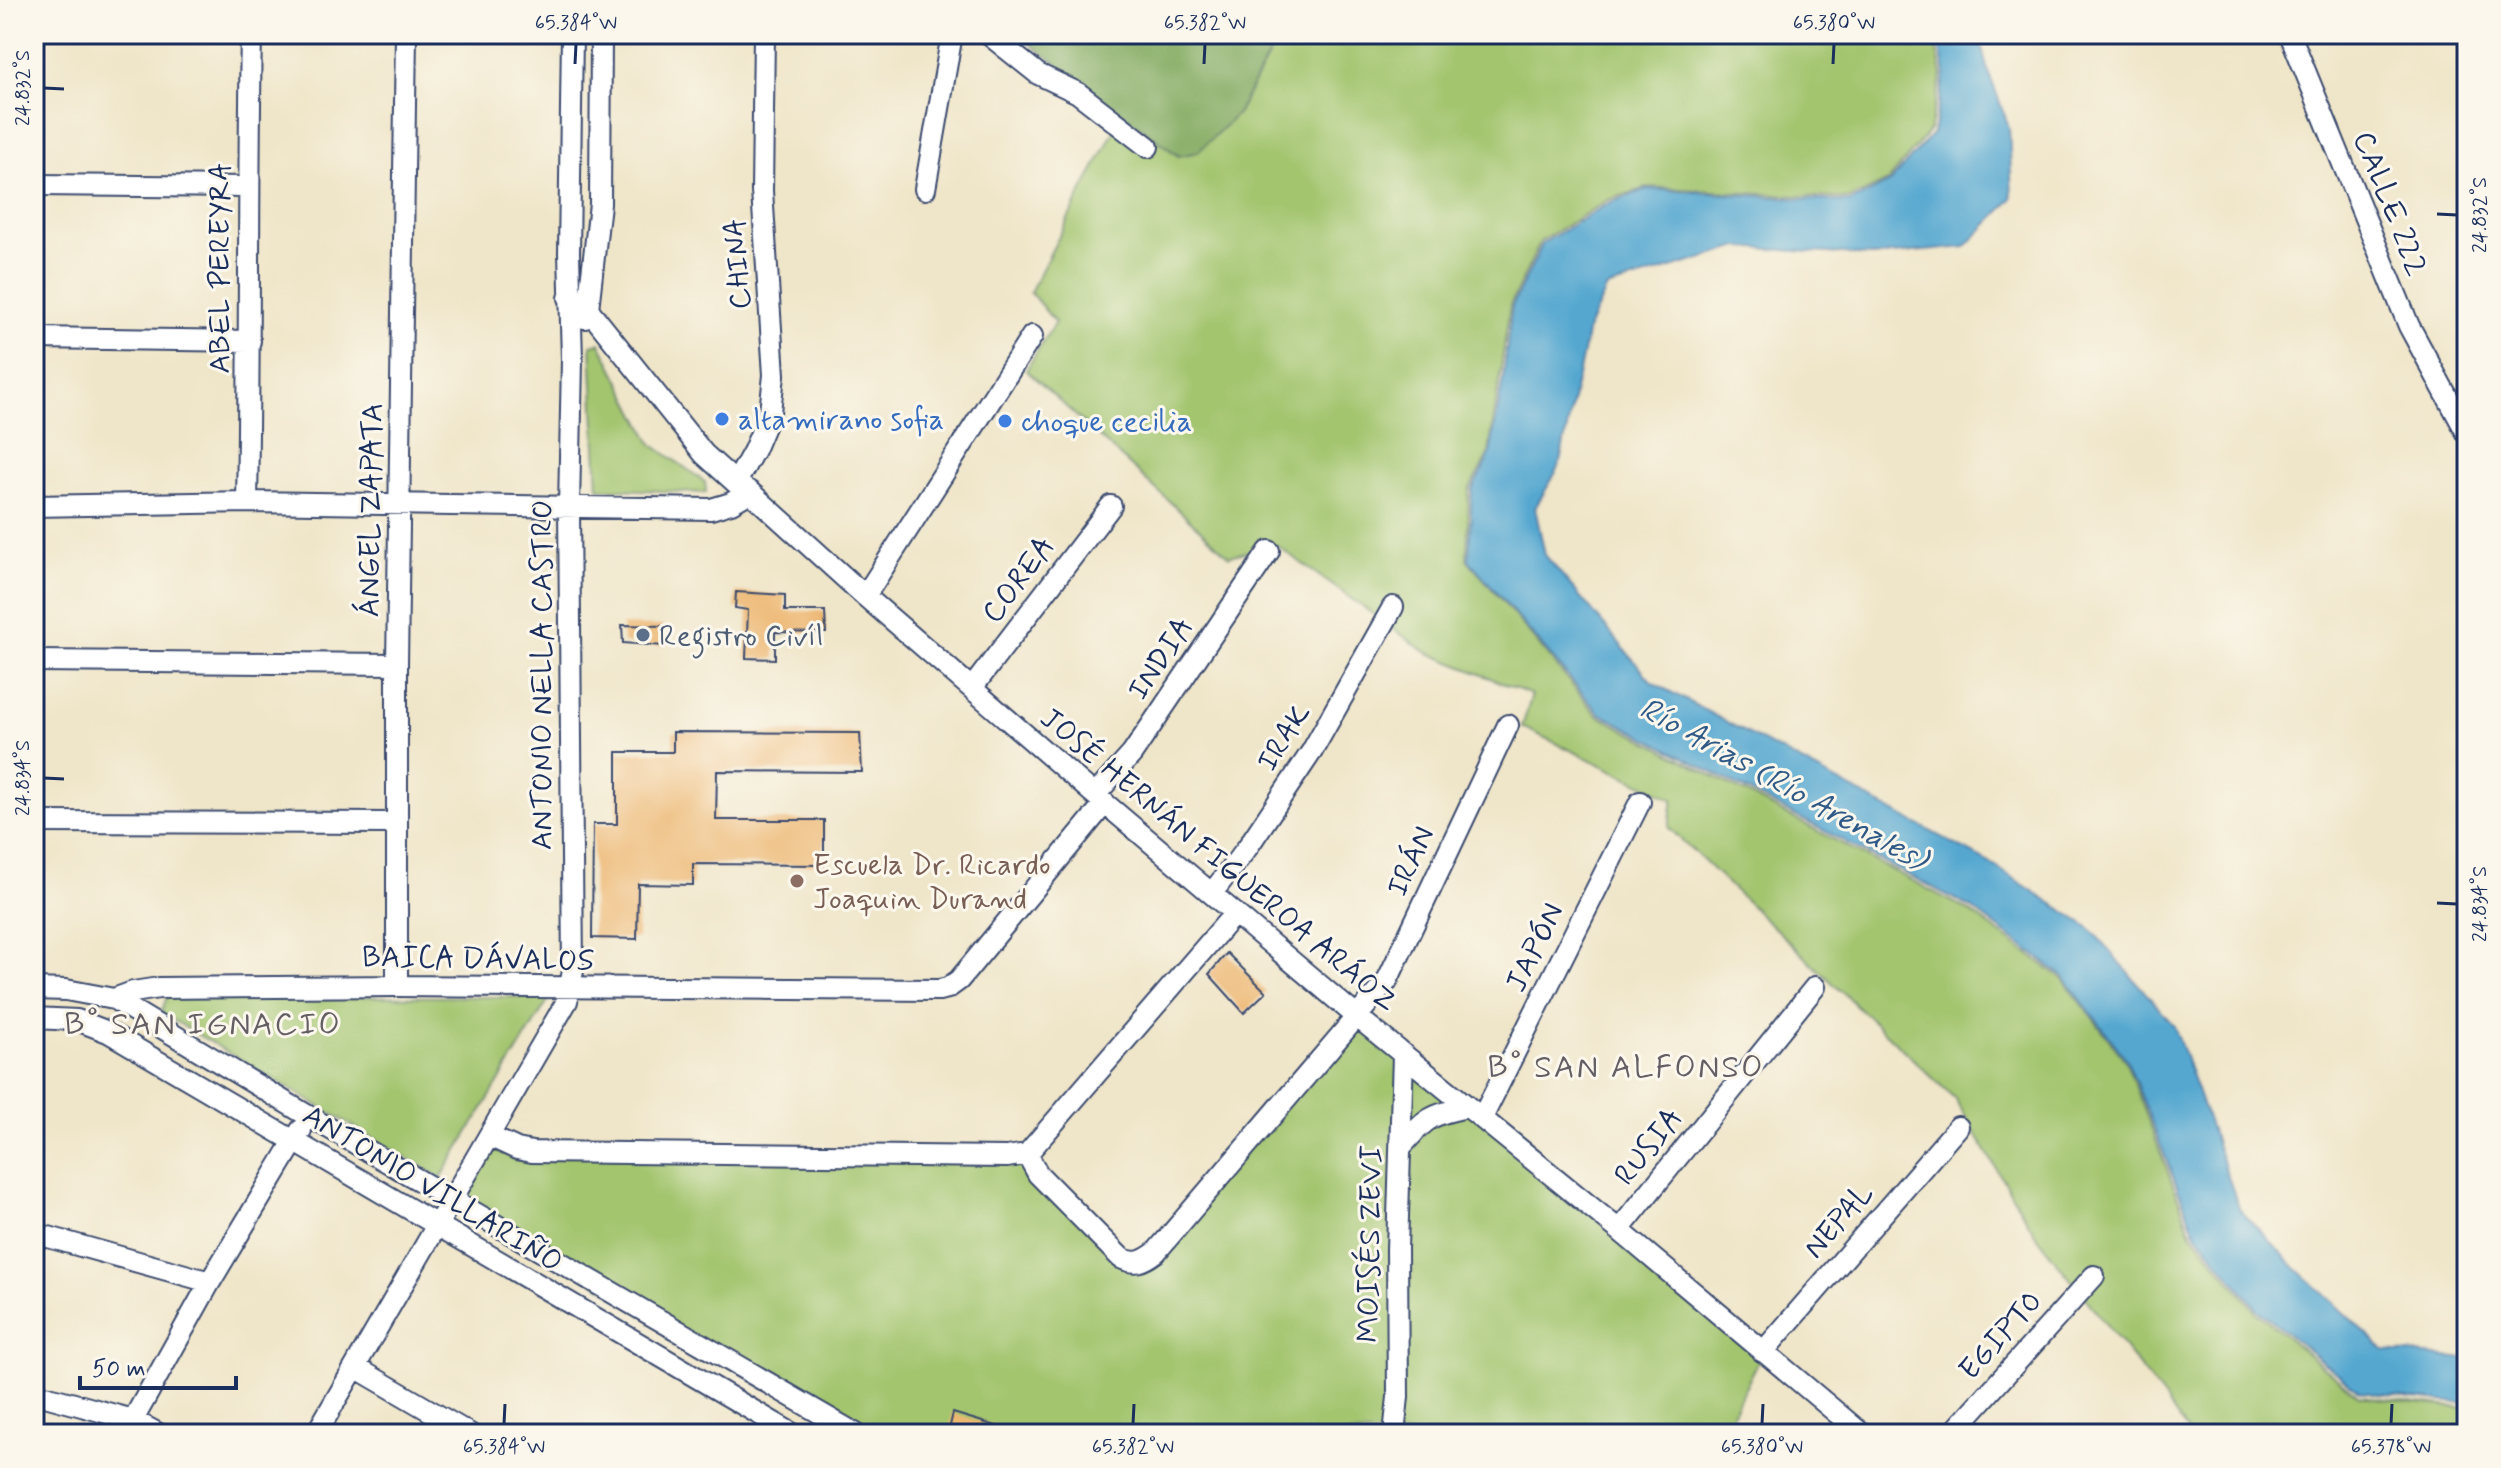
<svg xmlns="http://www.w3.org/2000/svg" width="2501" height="1468" font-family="Mynerve,sans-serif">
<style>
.green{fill:#a3c56e;stroke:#5f7a66;stroke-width:2}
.forest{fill:#82aa61;stroke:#4e6c60;stroke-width:2}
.water{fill:#55a7d0;stroke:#386b97;stroke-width:2}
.building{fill:#edb772}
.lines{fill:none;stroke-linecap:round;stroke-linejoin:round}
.minor-casing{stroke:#3b4a6e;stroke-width:24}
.minor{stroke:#fff;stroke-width:20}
.ticks{fill:none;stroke:#1b2f5e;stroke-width:3}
.shop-dot{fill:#3f7fe0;stroke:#fbf7ec;stroke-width:3}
.service-dot{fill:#5c6f8a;stroke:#fbf7ec;stroke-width:3}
.education-dot{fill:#8d6e63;stroke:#fbf7ec;stroke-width:3}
.labels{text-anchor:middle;stroke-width:6;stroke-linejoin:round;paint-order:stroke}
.street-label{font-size:30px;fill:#1b2f5e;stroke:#fbf7ec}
.shop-label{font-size:30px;fill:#366cbe;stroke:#fbf7ec;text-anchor:start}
.service-label{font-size:30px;fill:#4e5e75;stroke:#fbf7ec;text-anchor:start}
.education-label{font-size:30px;fill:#785e54;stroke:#fbf7ec;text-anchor:start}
.water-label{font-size:32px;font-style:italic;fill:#2f5986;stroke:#fbf7ec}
.neighbourhood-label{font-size:32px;letter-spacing:2px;fill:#645f65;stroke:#fbf7ec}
.neatline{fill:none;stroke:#1b2f5e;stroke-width:3}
.ticks-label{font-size:20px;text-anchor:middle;fill:#1b2f5e}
</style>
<rect width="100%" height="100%" fill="#fbf7ec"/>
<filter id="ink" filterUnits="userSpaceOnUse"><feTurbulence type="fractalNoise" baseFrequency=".0125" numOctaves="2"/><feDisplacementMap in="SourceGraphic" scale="16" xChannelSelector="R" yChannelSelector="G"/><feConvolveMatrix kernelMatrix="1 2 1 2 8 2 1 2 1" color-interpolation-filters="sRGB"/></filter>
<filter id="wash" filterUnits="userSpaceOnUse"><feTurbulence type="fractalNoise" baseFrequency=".006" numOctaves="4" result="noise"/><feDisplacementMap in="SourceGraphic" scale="32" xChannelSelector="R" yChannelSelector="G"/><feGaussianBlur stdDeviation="1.8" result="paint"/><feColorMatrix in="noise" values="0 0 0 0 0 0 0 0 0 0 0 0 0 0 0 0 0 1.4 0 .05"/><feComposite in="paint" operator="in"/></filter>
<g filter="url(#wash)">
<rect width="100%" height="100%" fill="#efe5c8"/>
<path class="green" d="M 1280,34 L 1933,34 L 1942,74 L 1929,131 L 1888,181 L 1850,199 L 1649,187 L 1608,200 L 1541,241 L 1510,305 L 1489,453 L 1469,490 L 1467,559 L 1597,715 L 1968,910 L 2063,979 L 2126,1062 L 2191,1232 L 2256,1312 L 2359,1396 L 2467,1409 L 2467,1434 L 2189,1434 L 2164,1398 L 2035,1234 L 1955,1099 L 1669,828 L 1673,799 L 1522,727 L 1532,695 L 1426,652 L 1276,545 L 1229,556 L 1026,370 L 1055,322 L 1030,292 L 1123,114 L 1178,156 L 1237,114 Z
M 600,343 L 652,444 L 705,482 L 706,493 L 598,488 L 591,345 Z
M 167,996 L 550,997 L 441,1178 L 161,1013 Z
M 1355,1015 L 1763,1352 L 1722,1434 L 855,1434 L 453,1200 L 489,1136 L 532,1152 L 1027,1154 L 1132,1263 Z"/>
<path class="forest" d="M 1017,34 L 1280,34 L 1237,114 L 1198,152 L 1179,156 Z"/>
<path class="water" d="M 1937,34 L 1979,34 L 1987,68 L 2009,127 L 2012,199 L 1965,247 L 1872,256 L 1739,247 L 1607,288 L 1588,328 L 1559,467 L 1535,508 L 1545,555 L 1652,682 L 1990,863 L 2090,928 L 2174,1026 L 2240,1210 L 2295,1267 L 2385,1351 L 2467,1359 L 2467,1404 L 2360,1392 L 2257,1309 L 2195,1232 L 2127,1060 L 2063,976 L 1970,907 L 1599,713 L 1469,560 L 1472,490 L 1490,455 L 1503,379 L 1512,306 L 1543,243 L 1609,203 L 1648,189 L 1851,202 L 1890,182 L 1933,133 L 1945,73 Z"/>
<g id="blocks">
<path class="building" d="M 736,592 L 785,595 L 785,611 L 825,611 L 826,633 L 775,632 L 775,659 L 746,658 L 748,610 L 735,608 Z
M 622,625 L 664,626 L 664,646 L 623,643 Z
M 673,732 L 860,733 L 862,772 L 717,771 L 716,820 L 824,820 L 824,865 L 693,864 L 693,885 L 638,884 L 637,939 L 592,938 L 593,824 L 617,824 L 617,752 L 673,752 Z
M 1227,953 L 1266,992 L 1244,1013 L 1209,974 Z
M 953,1413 L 1009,1430 L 1008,1434 L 948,1434 Z"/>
</g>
</g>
<g filter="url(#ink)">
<use href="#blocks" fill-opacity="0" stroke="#3b4a6e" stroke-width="2"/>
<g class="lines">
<defs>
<path id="minor" d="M 988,34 L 1038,74 L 1078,93 L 1148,147
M 2290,34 L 2409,326 L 2467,433
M 34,185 L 248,187
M 925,189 L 952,34
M 569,298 L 588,309 L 704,454 L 736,483 L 750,492 L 865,596 L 1095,795 L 1355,1015 L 1619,1230 L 1862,1434
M 585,318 L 588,309 L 600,204 L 601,34
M 34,338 L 250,341
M 736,483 L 754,450 L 770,412 L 774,375 L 762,191 L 764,34
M 247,502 C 250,346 248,190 251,34
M 34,506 L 247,502 L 711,509 L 731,503 L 750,492
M 865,596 L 1032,336
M 34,661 L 397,664
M 972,688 L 1111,506
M 1095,795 L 1132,754 L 1269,551
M 34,822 L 397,823
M 1212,893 L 1247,848 L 1312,751 L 1393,607
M 397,986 L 397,664 L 406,34
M 34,989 L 66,990 L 114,999 L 310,1117 L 856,1434
M 114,999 L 133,992 L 159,988 L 397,986 L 939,990 L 948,988 L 959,980 L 1105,803
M 34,1018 L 77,1020 L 108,1032 L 793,1434
M 1482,1118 L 1640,802
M 489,1136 L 517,1149 L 532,1152 L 1007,1157 L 1027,1154 L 1235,913
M 1401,1147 C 1425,1119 1431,1114 1468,1107
M 1027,1154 L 1038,1174 L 1121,1258 C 1135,1265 1143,1262 1156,1252 L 1387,981 L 1508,725
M 1619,1230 L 1815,987
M 34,1233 L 210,1282
M 1763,1352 L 1958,1127
M 355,1367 L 470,1434
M 34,1393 L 133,1420 L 159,1434
M 133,1420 L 210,1282 L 301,1130
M 316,1434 L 567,1001 L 573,971 L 569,507 L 572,360 L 569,253 L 572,34
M 1394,1434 L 1398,1397 L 1397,1249 L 1403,1055
M 1952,1434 L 2094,1276"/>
</defs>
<use href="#minor" class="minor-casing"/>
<use href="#minor" class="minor"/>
</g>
</g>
<path class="ticks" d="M 575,64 L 576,44M 1204,64 L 1205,44M 1833,64 L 1834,44M 44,88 L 64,89M 2437,214 L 2457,215M 44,778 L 64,779M 2437,903 L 2457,904M 504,1424 L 505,1404M 1133,1424 L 1134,1404M 1762,1424 L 1763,1404M 2391,1424 L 2392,1404"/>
<g class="shop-dot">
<circle cx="722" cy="419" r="8"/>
<circle cx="1005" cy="421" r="8"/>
</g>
<circle class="service-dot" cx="643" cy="635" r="8"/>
<circle class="education-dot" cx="797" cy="881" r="8"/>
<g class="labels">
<g class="street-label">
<text transform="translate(2391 203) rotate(68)" y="10">CALLE 222</text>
<text transform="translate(737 264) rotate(-94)" y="10">CHINA</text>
<text transform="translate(219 268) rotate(-90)" y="10">ABEL PEREYRA</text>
<text transform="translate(370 510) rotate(-89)" y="10">ÁNGEL ZAPATA</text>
<text transform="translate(1018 579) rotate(-53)" y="10">COREA</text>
<text transform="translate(1160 658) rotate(-56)" y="10">INDIA</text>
<text transform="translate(541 675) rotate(-90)" y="10">ANTONIO NELLA CASTRO</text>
<text transform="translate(1283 737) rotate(-58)" y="10">IRAK</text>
<text transform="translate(1219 859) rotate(40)" y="10">JOSÉ HERNÁN FIGUEROA ARÁOZ</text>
<text transform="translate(1410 861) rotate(-65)" y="10">IRÁN</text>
<text transform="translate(1534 947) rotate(-64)" y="10">JAPÓN</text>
<text transform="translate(478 958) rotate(1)" y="10">BAICA DÁVALOS</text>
<text transform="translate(1648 1146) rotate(-51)" y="10">RUSIA</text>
<text transform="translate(433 1188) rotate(31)" y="10">ANTONIO VILLARIÑO</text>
<text transform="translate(1838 1220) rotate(-49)" y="10">NEPAL</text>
<text transform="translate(1369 1244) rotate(-89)" y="10">MOISÉS ZEVI</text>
<text transform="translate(2000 1335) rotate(-48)" y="10">EGIPTO</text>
</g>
<g class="shop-label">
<text x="738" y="429">altamirano sofia</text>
<text x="1021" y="431">choque cecilia</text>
</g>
<g class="service-label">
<text x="659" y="645">Registro Civíl</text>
</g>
<g class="education-label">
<text x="813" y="874">Escuela Dr. Ricardo<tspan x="813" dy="34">Joaquin Durand</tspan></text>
</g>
<g class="water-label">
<text transform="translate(1784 783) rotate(29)" y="11">Río Arias (Río Arenales)</text>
</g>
<g class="neighbourhood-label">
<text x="203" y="1034">B° SAN IGNACIO</text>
<text x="1626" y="1077">B° SAN ALFONSO</text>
</g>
</g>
<rect width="2501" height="1468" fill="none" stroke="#fbf7ec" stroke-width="88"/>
<path d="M80 1376v12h156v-12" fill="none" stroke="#1b2f5e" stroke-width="4"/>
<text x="92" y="1376" font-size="24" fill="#1b2f5e" stroke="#fbf7ec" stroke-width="6" paint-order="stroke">50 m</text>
<rect x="44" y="44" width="2413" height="1380" class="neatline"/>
<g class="ticks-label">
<text x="576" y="29">65.384°W</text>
<text x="1205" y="29">65.382°W</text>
<text x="1834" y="29">65.380°W</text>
<text transform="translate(22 88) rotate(-90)" y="7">24.832°S</text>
<text transform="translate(2479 215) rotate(-90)" y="7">24.832°S</text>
<text transform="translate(22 778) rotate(-90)" y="7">24.834°S</text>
<text transform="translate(2479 904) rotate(-90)" y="7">24.834°S</text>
<text x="504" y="1453">65.384°W</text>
<text x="1133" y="1453">65.382°W</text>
<text x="1762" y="1453">65.380°W</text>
<text x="2391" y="1453">65.378°W</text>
</g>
</svg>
